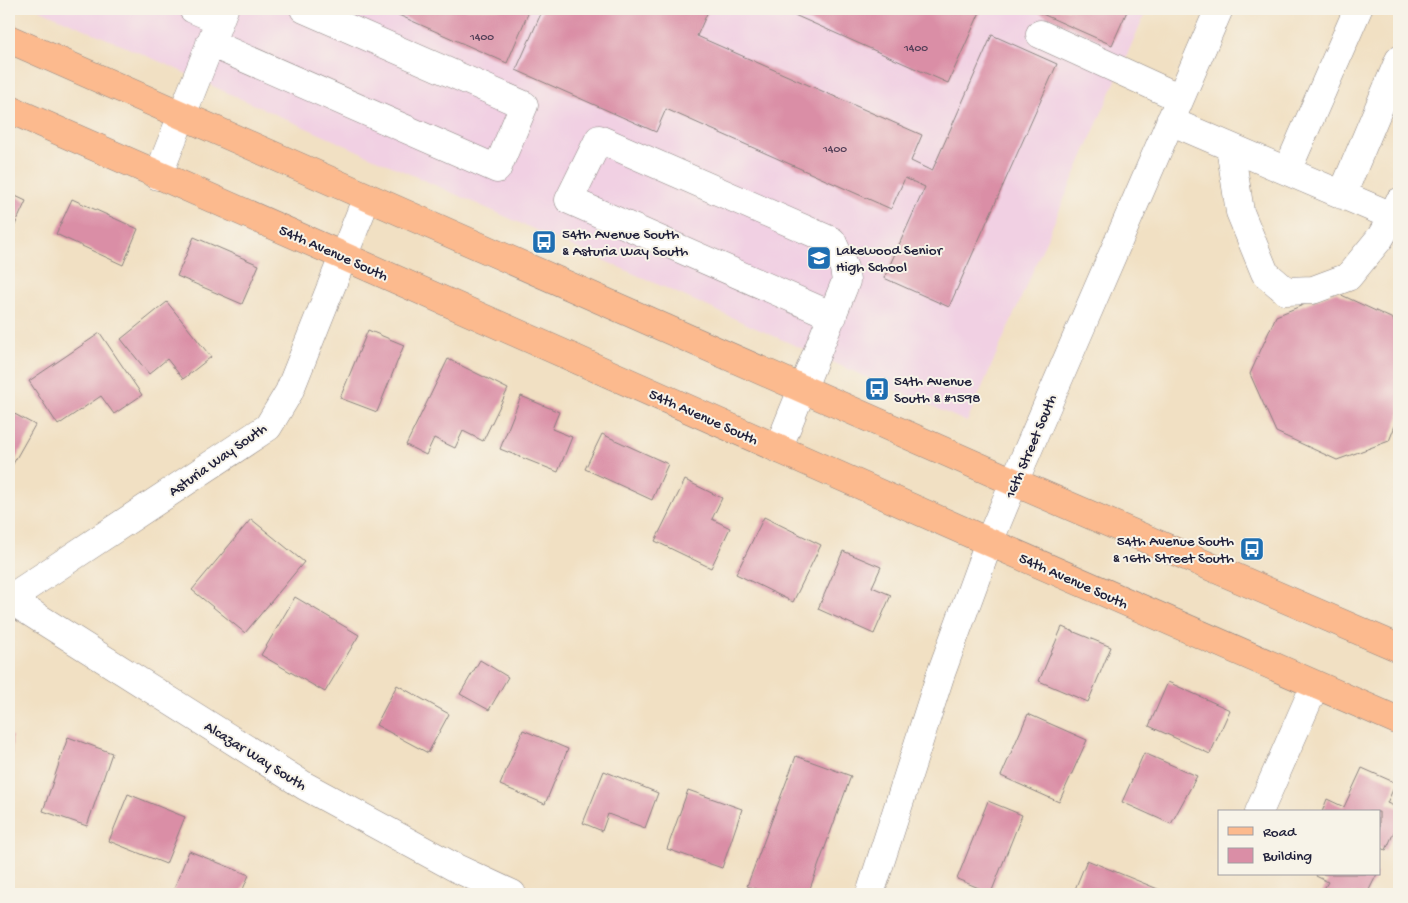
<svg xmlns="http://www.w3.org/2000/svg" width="1408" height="903" font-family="'Gochi Hand',sans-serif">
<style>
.built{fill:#f1d0e3}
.building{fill:#da8ea6}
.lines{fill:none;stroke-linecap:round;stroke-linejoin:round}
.minor-casing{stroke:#8a817f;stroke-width:29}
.major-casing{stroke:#8a817f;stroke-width:29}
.minor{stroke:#fff;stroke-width:28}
.major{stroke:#fcba8e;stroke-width:28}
.labels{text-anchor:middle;stroke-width:4;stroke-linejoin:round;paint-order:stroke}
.number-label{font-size:12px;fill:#503d56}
.poi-label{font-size:15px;fill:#22223b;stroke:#f7f3e8;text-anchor:start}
.street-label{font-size:15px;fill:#22223b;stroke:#f7f3e8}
</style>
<rect width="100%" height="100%" fill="#f7f3e8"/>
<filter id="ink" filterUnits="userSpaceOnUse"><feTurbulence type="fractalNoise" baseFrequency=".02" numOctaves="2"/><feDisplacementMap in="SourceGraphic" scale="10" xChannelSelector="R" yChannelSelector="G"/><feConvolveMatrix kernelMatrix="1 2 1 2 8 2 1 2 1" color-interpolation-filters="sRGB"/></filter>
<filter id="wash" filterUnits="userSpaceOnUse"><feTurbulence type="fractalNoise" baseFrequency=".0096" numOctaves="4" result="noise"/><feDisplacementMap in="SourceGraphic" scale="20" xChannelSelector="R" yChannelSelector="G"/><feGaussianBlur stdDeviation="1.12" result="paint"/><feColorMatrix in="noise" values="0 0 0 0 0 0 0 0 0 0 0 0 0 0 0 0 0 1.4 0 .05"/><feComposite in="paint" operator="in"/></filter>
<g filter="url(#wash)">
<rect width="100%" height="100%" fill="#f1e0c3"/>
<path class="built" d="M 38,9 L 1147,9 L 967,422 L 230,94 L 170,66 Z"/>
<g id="blocks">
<path class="building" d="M 385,9 L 530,9 L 507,63 Z
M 543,9 L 709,9 L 697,36 L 922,135 L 911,161 L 932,171 L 992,35 L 1057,64 L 949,307 L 884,278 L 925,187 L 905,178 L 891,209 L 666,109 L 656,132 L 516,70 Z
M 781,9 L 973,9 L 980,12 L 948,83 Z
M 1031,9 L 1128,9 L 1112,45 Z
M 9,193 L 26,201 L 9,238 Z
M 72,199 L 138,229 L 123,265 L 56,234 Z
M 194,237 L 259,265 L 242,304 L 177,276 Z
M 1335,292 L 1393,319 L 1399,336 L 1399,416 L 1389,441 L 1337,460 L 1276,432 L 1250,374 L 1276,316 Z
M 167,302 L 211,357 L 183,379 L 167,359 L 149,374 L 121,339 Z
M 368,330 L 404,345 L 377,412 L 340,398 Z
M 100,333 L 142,395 L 114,414 L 101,396 L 58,425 L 29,381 Z
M 448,359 L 508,389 L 483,441 L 463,431 L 455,448 L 434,438 L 426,455 L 406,445 Z
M 521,396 L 559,412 L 552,429 L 572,437 L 558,472 L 500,449 Z
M 9,411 L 35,425 L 9,471 Z
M 602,434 L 668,464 L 652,500 L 585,469 Z
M 685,480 L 722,498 L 712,519 L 730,528 L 711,568 L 655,541 Z
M 764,517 L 821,545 L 793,602 L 736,574 Z
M 251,519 L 304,562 L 245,633 L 192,590 Z
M 843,551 L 881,567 L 872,587 L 891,595 L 874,634 L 818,609 Z
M 295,597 L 359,635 L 325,692 L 261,655 Z
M 1062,627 L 1111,647 L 1088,702 L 1039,681 Z
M 480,660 L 508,677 L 489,710 L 460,694 Z
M 1168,682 L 1230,710 L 1210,754 L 1149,726 Z
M 397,685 L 449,714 L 428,753 L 376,725 Z
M 1028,714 L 1087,740 L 1059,802 L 1001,776 Z
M 523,730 L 568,749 L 545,804 L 500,785 Z
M 9,736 L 12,736 L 12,773 L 9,773 Z
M 68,737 L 112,753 L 87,826 L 43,811 Z
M 1144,753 L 1197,776 L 1171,824 L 1122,802 Z
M 796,756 L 851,776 L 808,894 L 769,894 L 747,886 Z
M 1362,768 L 1396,783 L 1387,803 L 1399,808 L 1399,821 L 1386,850 L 1379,847 L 1379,812 L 1322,812 L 1327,799 L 1344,807 Z
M 604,771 L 658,793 L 645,828 L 608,814 L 602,831 L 583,823 Z
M 688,790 L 742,809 L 722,868 L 667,849 Z
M 128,794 L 185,817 L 166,864 L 109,841 Z
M 988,801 L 1022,815 L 991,893 L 957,879 Z
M 189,851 L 249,875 L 241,894 L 172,894 Z
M 1087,860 L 1170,894 L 1073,894 Z
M 1317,874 L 1377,874 L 1367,894 L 1321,894 L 1328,882 L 1316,876 Z"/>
</g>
</g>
<g filter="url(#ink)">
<use href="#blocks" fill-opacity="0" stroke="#8a817f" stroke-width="1"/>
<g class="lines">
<defs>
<path id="minor" d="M 193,9 L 219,20
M 1040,34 L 1180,98
M 210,43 L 497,169 L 524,105 L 304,9
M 1170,121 L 1399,219
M 1230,147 L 1240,212 L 1265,273 L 1286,291 L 1313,290 L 1348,277 L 1380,238 L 1393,216 L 1399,202
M 1287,171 L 1358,9
M 158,176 L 224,9
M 1342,195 L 1399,60
M 778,449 L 846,281 L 844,268 L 832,241 L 599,139 L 569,200 L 833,316
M 9,599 L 305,786 L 456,868 L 512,894
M 9,599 L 268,427 L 289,392 L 367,197
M 1259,812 L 1315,685
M 870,894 L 940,676 L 989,542 L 1014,482 L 1219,9"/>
<path id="major" d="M 9,39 L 1014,482 L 1399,648
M 9,109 L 343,256 L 989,542 L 1399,721"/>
</defs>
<use href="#minor" class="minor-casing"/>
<use href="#major" class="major-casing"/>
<use href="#minor" class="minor"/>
<use href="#major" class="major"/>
</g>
</g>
<defs>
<symbol id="bus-square" viewBox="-11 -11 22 22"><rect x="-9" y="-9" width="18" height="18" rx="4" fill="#1f6fb2" stroke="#f7f3e8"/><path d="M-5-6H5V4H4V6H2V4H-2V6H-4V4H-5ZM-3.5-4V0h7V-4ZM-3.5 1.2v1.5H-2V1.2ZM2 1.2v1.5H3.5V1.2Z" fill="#fff"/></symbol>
<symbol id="school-square" viewBox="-11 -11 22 22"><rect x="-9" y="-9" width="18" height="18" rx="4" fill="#1f6fb2" stroke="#f7f3e8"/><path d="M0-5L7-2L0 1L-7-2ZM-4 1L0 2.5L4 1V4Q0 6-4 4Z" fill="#fff"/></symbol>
</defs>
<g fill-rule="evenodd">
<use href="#bus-square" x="530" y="228" width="28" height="28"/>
<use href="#school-square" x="805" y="244" width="28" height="28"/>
<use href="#bus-square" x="863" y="375" width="28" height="28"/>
<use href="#bus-square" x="1238" y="535" width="28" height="28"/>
</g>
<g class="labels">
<g class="number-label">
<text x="482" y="40">1400</text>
<text x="916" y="51">1400</text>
<text x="835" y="152">1400</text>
</g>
<g class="poi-label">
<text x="562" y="238">54th Avenue South<tspan x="562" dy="17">&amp; Asturia Way South</tspan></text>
<text x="836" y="254">Lakewood Senior<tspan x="836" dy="17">High School</tspan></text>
<text x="894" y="385">54th Avenue<tspan x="894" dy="17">South &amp; #1598</tspan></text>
<text x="1234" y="545" text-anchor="end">54th Avenue South<tspan x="1234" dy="17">&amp; 16th Street South</tspan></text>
</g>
<g class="street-label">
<text transform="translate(334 252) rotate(24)" y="5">54th Avenue South</text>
<text transform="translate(704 416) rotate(24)" y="5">54th Avenue South</text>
<text transform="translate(1030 446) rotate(-67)" y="5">16th Street South</text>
<text transform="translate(217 459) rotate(-35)" y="5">Asturia Way South</text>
<text transform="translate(1074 580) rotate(24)" y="5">54th Avenue South</text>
<text transform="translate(256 755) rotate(32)" y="5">Alcazar Way South</text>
</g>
</g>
<rect width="1408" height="903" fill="none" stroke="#f7f3e8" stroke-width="30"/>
<rect x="1218" y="810" width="162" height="65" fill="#f7f3e8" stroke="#a29fa3"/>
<rect x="1228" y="827" width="25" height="8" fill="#fcba8e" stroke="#a29fa3"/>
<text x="1263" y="836" font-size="15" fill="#22223b">Road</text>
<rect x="1228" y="848" width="25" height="15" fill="#da8ea6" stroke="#a29fa3"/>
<text x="1263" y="860" font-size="15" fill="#22223b">Building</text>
</svg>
